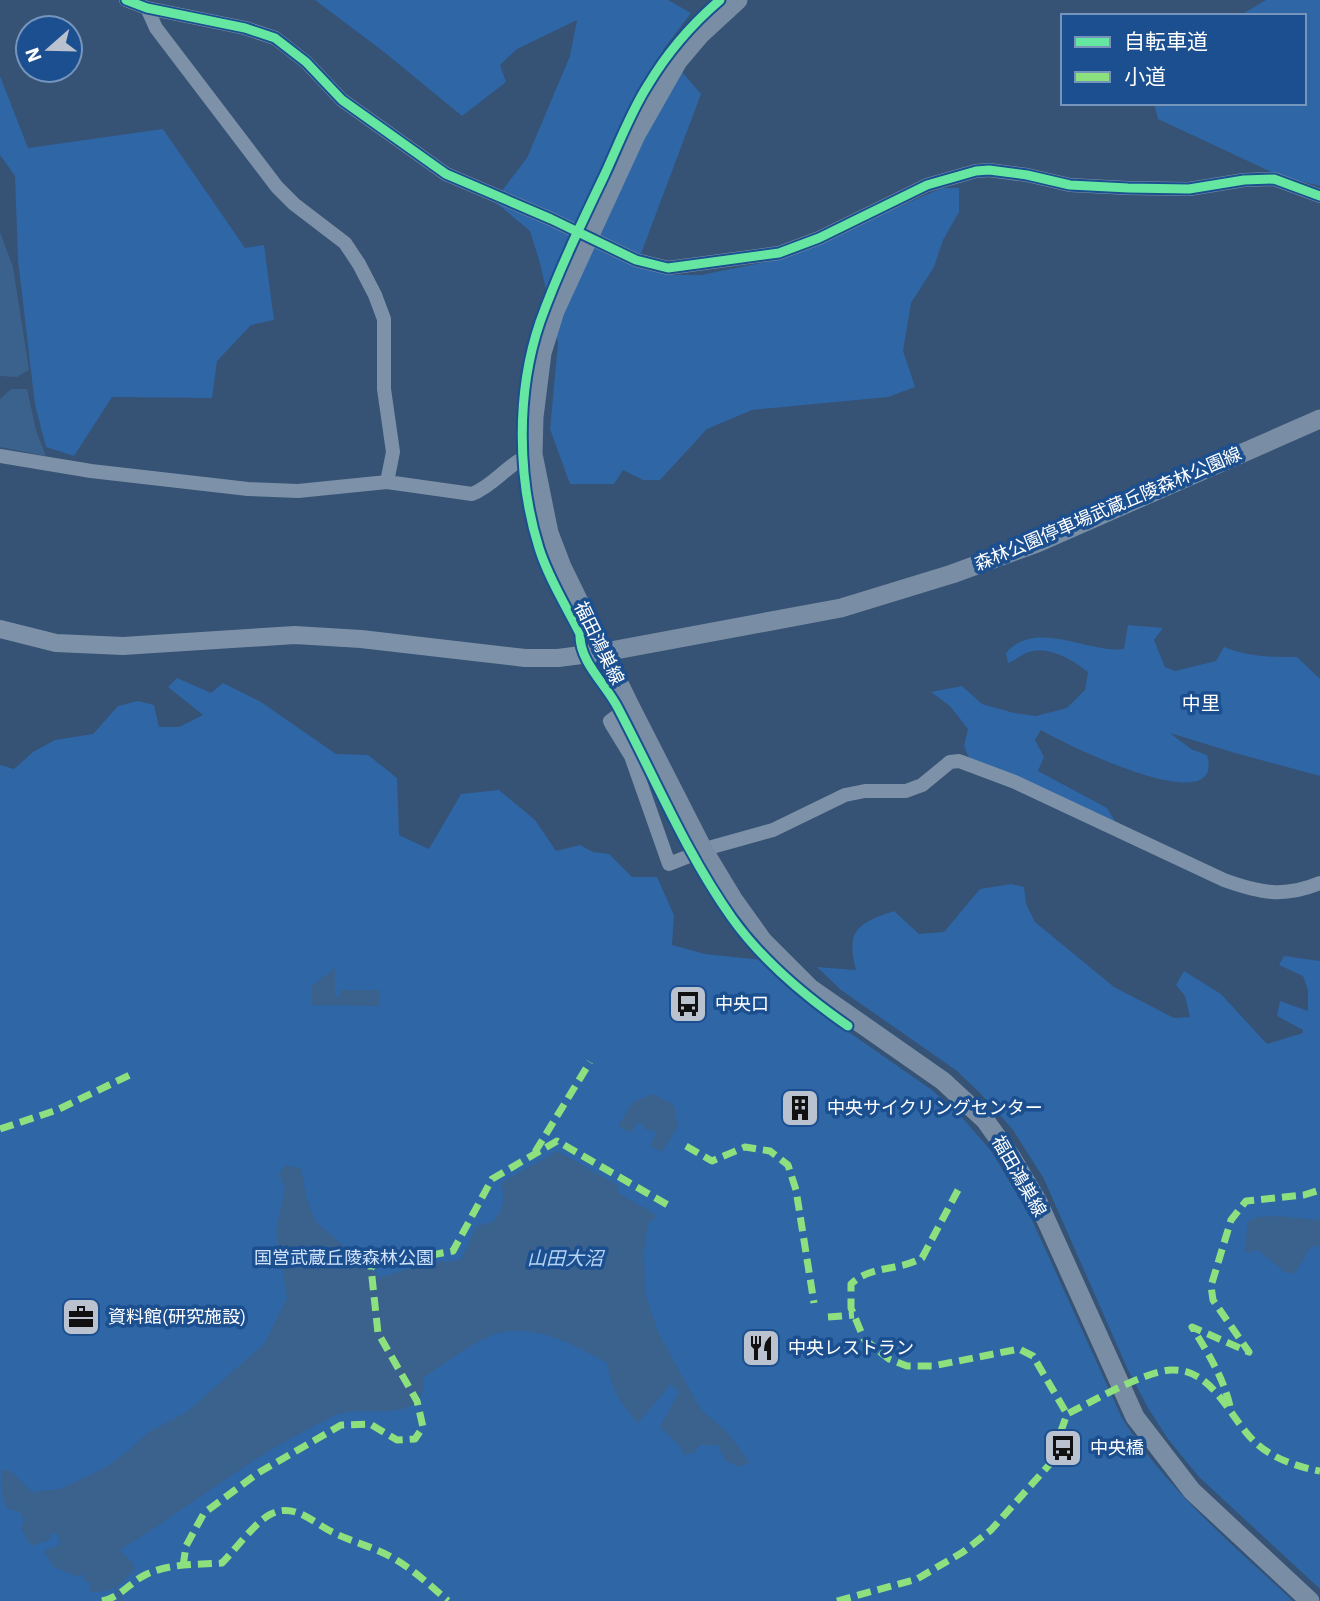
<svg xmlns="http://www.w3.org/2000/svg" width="1320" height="1601" font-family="'IBM Plex Sans','Noto Sans JP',sans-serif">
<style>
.green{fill:#2f66a5}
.water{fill:#3b618d}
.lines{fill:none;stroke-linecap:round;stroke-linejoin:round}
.stream{stroke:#3b618d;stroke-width:3.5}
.minor{stroke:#7d92a8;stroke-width:14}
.tertiary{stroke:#7d92a8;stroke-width:18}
.secondary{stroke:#798da4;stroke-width:19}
.quiet{stroke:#8de07e;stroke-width:7;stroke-dasharray:14 7;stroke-linecap:butt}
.cycleway-casing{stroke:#1b4f8f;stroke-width:13}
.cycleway{stroke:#66e7a1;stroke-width:9}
.labels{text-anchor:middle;stroke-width:7;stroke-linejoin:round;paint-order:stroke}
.street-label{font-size:18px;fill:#fff;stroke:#1b4f8f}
.poi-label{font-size:18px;fill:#fff;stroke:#1b4f8f;text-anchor:start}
.park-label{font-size:18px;fill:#cfe3fa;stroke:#1b4f8f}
.neighbourhood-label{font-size:19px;fill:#fff;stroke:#1b4f8f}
.water-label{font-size:19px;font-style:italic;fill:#b5d3f5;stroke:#1b4f8f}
</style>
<rect width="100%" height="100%" fill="#365274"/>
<path class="green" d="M 315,0 L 668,0 L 691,13 L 663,50 L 701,94 L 636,267 L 672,275 L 701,275 L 780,259 L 836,237 L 868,220 L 942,188 L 959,188 L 959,212 L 943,240 L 934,267 L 911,303 L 903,351 L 915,387 L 888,397 L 752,410 L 707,429 L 660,480 L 643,480 L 623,470 L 614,484 L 570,484 L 550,429 L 558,343 L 540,263 L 530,231 L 494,201 L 527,158 L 570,56 L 577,20 L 517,49 L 500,65 L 506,82 L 462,116 L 384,52 Z
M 1266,0 L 1320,0 L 1320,186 L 1282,177 L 1158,119 L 1154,103 L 1304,103 L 1304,16 L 1239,16 Z
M 0,76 L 28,148 L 163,129 L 245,248 L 264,245 L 274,320 L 251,325 L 217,361 L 212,398 L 112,397 L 74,456 L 46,447 L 35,405 L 18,260 L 15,176 L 0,155 Z
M 1128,625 L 1163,628 L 1154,640 L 1165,667 L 1175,671 L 1216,661 L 1224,647 C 1249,657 1271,657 1297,657 L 1320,679 L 1320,776 L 1235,753 L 1170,733 L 1191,749 L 1207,755 C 1227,824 1062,743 1041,730 L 1035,740 L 1044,757 L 1038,771 L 1107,808 L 1115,821 L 1098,819 L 970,760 L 964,746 L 968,729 L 950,706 L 931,692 L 962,686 L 982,704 L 1014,713 L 1036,716 L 1067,708 L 1085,690 L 1088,672 C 1072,660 1051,646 1029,652 C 1022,654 1016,660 1008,663 L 1006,653 C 1036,618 1089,654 1124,649 Z
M 177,678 L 211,693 L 223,683 L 261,702 L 336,754 L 368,755 L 397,778 L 399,835 L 429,849 L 461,794 L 499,790 L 535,820 L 556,851 L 580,845 L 593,852 L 609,854 L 632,877 L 657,877 L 674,915 L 672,945 L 705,954 L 762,960 L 833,1021 L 932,1090 L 960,1115 L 992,1152 L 1032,1220 L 1122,1418 C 1167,1490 1232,1544 1293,1601 L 0,1601 L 0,765 L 14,769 L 33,752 L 55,740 L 93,734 L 118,706 L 138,701 L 154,705 L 159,727 L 179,727 L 203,715 L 168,687 Z
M 1011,884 L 1024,887 L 1026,904 L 1035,922 L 1114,987 L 1174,1018 L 1190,1017 L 1185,996 L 1176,985 L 1184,971 L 1221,994 L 1267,1044 L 1303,1033 L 1303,1030 L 1277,1016 L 1280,1001 L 1308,1011 L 1308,990 L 1303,976 L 1279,965 L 1284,956 L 1320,961 L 1320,1589 L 1199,1477 L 1168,1439 L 1148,1408 L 1128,1370 L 1044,1179 L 1013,1130 L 981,1094 L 957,1071 L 841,990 L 817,967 L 856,970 C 845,929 859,923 894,911 L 919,934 L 944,932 L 980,889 Z"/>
<path class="water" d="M 0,232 L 13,267 L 29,370 L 17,377 L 0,376 Z
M 11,389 L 27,389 L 36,430 L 46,456 L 0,447 L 0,399 Z
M 335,968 L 335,997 L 339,997 L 339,990 L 380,990 L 380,1006 L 312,1005 L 312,986 Z
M 653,1094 L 674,1105 L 678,1126 L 662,1152 L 650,1145 L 657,1133 L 650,1129 L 648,1131 L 643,1128 L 644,1125 L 638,1122 L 631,1133 L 618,1126 L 633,1102 Z
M 557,1151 L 619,1186 L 617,1192 L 658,1216 L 648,1223 L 644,1253 L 645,1293 L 658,1332 L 701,1410 L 726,1431 L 750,1462 L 739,1467 L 725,1460 L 718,1445 L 699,1445 L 694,1453 L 684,1455 L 680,1446 L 660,1427 L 679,1392 L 671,1384 L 638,1423 C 618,1399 613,1393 607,1363 C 575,1345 537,1324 499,1333 C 476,1339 445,1364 424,1377 C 424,1382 424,1389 422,1393 C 411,1423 356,1404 333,1416 C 311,1428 288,1439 267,1452 C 217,1484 170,1519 120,1550 L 132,1562 L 135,1569 C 119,1586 114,1593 89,1592 L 91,1583 L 83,1580 L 86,1573 L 79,1577 L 54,1567 L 44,1551 L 61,1544 L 56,1532 L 50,1535 L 51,1539 L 31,1546 L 21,1529 L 24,1521 L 20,1512 L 8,1509 C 1,1497 0,1484 2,1470 L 11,1471 L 32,1492 L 60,1489 L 105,1468 L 128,1451 L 150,1431 L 187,1412 L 264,1344 L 287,1298 L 276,1230 L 285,1189 L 279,1173 L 286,1165 L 301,1169 L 307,1200 L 316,1222 L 345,1247 L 363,1256 L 380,1278 L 426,1263 L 461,1260 L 477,1226 L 493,1222 C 504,1208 506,1200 501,1183 Z
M 1277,1216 L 1320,1220 L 1320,1245 L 1310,1248 L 1295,1273 L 1286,1273 L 1258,1250 L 1246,1253 C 1244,1242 1248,1233 1247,1222 L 1257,1217 Z"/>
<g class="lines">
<path class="stream" d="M 116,1589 L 121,1601"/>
<path class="minor" d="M 126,0 L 147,8 L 245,28 L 275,38 L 306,62 L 342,100 L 446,174 L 551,219 L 636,260 L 668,268 L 779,253 L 819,238 L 927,185 L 976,171 L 989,170 L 1027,175 L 1070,185 L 1128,188 L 1189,189 L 1244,180 L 1274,179 L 1320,196
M 147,8 L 156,28 L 277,187 L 294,204 L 345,243 L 359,264 L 375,295 L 384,319 L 384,389 L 393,452 L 387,482
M 0,456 L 91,471 L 248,489 L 298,491 L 387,482 L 472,494 C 495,485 510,461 533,454
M 630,706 L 610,721 L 612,725 L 631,756 L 669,864 L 712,847 L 773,830 L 845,795 L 865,791 L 906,791 L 922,785 L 950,762 L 959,761 L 1015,782 L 1224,880 C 1260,893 1284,898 1320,883"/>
<path class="tertiary" d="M 0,629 L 56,643 L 123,646 L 295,635 L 361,639 L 525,658 L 558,658 L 605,652"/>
<path class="secondary" d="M 738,0 L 700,35 L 678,61 L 636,135 L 555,311 L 542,353 L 534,417 L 533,454 L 549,533 L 562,567 L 630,706 L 704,851 L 733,899 L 763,941 L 810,988 L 943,1081 L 985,1120 L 1012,1158 L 1038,1202 L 1135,1417 L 1192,1491 L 1310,1601
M 605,652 L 841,608 L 952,574 L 1037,543 L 1320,419"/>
<path class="quiet" d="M 0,1129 L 57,1110 L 134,1073
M 686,1146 L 712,1161 L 745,1147 L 770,1151 L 788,1165 L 796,1190 L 814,1303
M 535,1152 L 590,1062
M 958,1190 L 922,1258 C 899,1271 871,1265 851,1284 L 851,1308 L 864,1339 L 889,1359 L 907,1366 L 933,1366 L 1019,1349 L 1033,1356 L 1067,1414
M 828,1317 L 854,1315
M 1230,1406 C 1223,1377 1208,1353 1192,1327 L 1249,1352 L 1213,1300 L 1211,1286 L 1231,1220 L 1246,1201 L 1304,1195 L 1320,1190
M 183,1566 L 186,1546 L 204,1513 L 258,1473 L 341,1425 L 370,1424 L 397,1440 L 415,1439 L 423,1427 L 417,1401 L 378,1333 L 371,1268 L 377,1262 L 400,1261 L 453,1251 L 492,1179 L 557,1141 L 673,1208
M 102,1601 C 121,1597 129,1583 145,1575 C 169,1563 196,1565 222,1563 C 235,1550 256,1521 271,1514 C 295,1502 313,1523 334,1533 C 355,1543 378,1548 398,1561 C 416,1572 432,1587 448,1601
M 837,1601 L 917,1579 L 963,1552 L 991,1530 L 1049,1465 L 1067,1414 C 1093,1401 1143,1372 1171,1370 C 1214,1368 1230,1420 1257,1444 C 1274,1459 1298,1467 1320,1471"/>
<defs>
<path id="cycleway" d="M 126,0 L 147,8 L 245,28 L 275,38 L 306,62 L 342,100 L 446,174 L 551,219 L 636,260 L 668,268 L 779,253 L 819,238 L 927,185 L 976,171 L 989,170 L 1027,175 L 1070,185 L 1128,188 L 1189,189 L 1244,180 L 1274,179 L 1320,196
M 720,0 C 692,24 667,53 648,85 C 630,113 618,146 604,176 C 581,224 558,272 540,322 C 516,392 517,478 539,548 C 548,577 566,606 580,634 C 579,662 606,684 618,708 C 655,778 686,853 732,918 C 762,960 806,997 848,1026"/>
</defs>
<use href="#cycleway" class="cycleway-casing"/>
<use href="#cycleway" class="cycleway"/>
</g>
<defs>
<symbol id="bus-square" viewBox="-11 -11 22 22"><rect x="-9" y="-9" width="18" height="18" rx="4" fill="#b9c2ce" stroke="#1b4f8f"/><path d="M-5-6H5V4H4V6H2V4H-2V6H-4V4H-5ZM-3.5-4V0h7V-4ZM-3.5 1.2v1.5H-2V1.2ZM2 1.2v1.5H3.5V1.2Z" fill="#111"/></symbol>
<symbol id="building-square" viewBox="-11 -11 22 22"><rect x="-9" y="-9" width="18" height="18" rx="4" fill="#b9c2ce" stroke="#1b4f8f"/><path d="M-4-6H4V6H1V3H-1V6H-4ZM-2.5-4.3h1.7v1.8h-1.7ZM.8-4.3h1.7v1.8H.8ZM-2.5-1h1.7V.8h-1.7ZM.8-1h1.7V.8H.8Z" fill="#111"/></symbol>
<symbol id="office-square" viewBox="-11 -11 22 22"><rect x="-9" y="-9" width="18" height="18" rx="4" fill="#b9c2ce" stroke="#1b4f8f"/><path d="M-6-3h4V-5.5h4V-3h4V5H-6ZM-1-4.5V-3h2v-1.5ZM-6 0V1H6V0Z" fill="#111"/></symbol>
<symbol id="restaurant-square" viewBox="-11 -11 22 22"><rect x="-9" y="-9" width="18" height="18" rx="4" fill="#b9c2ce" stroke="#1b4f8f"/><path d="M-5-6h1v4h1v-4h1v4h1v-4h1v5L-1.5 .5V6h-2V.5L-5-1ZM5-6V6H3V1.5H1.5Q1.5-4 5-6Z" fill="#111"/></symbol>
</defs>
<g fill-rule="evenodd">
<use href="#bus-square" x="666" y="982" width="44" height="44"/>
<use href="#building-square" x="778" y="1086" width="44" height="44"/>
<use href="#office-square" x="59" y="1295" width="44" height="44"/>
<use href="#restaurant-square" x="739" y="1326" width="44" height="44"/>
<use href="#bus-square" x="1041" y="1426" width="44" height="44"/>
</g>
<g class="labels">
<g class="street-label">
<text transform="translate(1108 509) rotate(-23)" y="6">森林公園停車場武蔵丘陵森林公園線</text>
<text transform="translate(599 643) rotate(64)" y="6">福田鴻巣線</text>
<text transform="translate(1019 1176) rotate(60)" y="6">福田鴻巣線</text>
</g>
<g class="poi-label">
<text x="715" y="1010">中央口</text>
<text x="827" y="1114">中央サイクリングセンター</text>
<text x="108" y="1323">資料館(研究施設)</text>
<text x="788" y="1354">中央レストラン</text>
<text x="1090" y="1454">中央橋</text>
</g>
<g class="park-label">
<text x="344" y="1264">国営武蔵丘陵森林公園</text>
</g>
<g class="neighbourhood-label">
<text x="1201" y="710">中里</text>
</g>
<g class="water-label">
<text x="565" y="1265">山田大沼</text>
</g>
</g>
<rect x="1061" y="14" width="245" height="91" fill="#1b4f8f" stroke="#7695bc" stroke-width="2"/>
<rect x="1075" y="37" width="35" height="10" fill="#66e7a1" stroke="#7695bc" stroke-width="2"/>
<text x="1124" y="49" font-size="21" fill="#ffffff">自転車道</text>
<rect x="1075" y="72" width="35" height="10" fill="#8de07e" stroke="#7695bc" stroke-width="2"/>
<text x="1124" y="84" font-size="21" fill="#ffffff">小道</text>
<g transform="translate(49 49) rotate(250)"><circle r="33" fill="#1b4f8f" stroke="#7695bc" stroke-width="2"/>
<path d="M0-5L12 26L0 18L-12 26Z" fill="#b9c2ce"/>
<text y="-10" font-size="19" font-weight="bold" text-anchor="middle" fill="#ffffff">N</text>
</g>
</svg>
